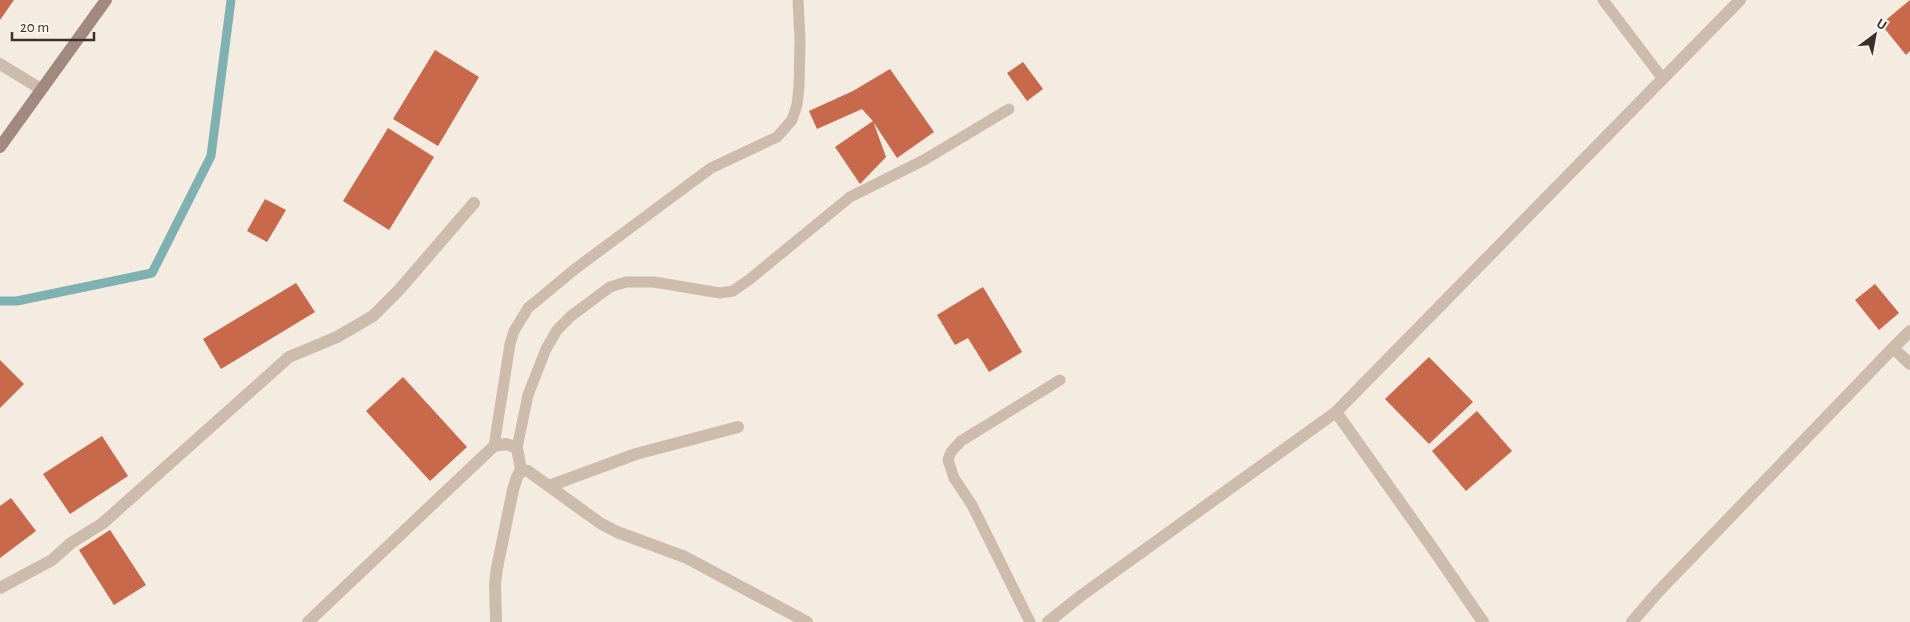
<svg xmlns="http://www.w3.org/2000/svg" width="1910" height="622" font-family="'Alegreya Sans',sans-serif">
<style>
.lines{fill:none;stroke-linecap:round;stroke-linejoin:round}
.stream{stroke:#7fb0b2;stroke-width:9}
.building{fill:#c8694b}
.lane{stroke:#cdbbac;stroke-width:11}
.street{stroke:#cdbbac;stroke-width:12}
.secondary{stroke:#a18a7d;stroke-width:12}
</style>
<rect width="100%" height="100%" fill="#f4ebe1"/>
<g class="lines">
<path class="stream" d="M 0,301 L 17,301 L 152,273 L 211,156 L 231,0"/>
</g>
<path class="building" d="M 0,0 L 14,0 L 0,20 Z
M 1910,0 L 1910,51 L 1906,55 L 1881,24 Z
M 435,50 L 479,77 L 438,146 L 393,119 Z
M 1023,62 L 1043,89 L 1027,101 L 1007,73 Z
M 890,69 L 934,132 L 897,158 L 872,120 L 862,109 L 817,129 L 809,111 L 853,91 Z
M 873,121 L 886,157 L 860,184 L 835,147 Z
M 388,128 L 434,157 L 389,230 L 343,201 Z
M 265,199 L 286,210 L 267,242 L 247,231 Z
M 296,283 L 315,312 L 221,369 L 203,339 Z
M 1875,284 L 1899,313 L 1879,330 L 1855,300 Z
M 983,287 L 1022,352 L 989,372 L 968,338 L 955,345 L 937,315 Z
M 1429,357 L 1473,402 L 1429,444 L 1385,399 Z
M 0,360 L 24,384 L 0,408 Z
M 403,377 L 467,447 L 430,481 L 366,411 Z
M 1477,411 L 1512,451 L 1466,491 L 1432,451 Z
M 102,436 L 128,476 L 70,514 L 43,474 Z
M 11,498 L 36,531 L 0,558 L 0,506 Z
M 110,530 L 146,585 L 114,605 L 79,550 Z"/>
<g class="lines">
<path class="lane" d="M 1603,0 L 1663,79
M 494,446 L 510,344 L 514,331 L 528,308 L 575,269 L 711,168 L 777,137 L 792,120 L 797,105 L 799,87 L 800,40 L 798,0
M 517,448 L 528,395 L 546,349 L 557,330 L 571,316 L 610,287 L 626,282 L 654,282 L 720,293 L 733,291 L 750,279 L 850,197 L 924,160 L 1009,109
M 1030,622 L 972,505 L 954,478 L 948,460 L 951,452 L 961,441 L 1060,380"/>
<path class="street" d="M 0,64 L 41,89
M 1910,331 L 1893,348 L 1910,364
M 1336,412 L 1431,546 L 1483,622
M 549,486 L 636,454 L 738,427
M 0,588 L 52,560 L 71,543 L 103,523 L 289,357 L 337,337 L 373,316 L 399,290 L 474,203
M 308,622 L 494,446 L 506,444 L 517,448 L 521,470
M 496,622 L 495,583 L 497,568 L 513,490 L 517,477 L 521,470 L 528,471 L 600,523 L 617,532 L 685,557 L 807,622
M 1048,622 L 1082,595 L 1336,412 L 1740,0
M 1632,622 L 1658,592 L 1893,348"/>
<path class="secondary" d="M 0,147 L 106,0"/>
</g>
<g transform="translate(1875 35) rotate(32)" stroke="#fbf5ee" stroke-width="4" paint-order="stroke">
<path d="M0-4L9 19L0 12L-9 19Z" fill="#3b302b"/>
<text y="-8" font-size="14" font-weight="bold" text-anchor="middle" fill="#3b302b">U</text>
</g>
<path d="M12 32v8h82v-8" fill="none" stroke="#3b302b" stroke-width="2.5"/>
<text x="20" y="32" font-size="15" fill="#3b302b" stroke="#fbf5ee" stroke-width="4" paint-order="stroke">20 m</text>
</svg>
